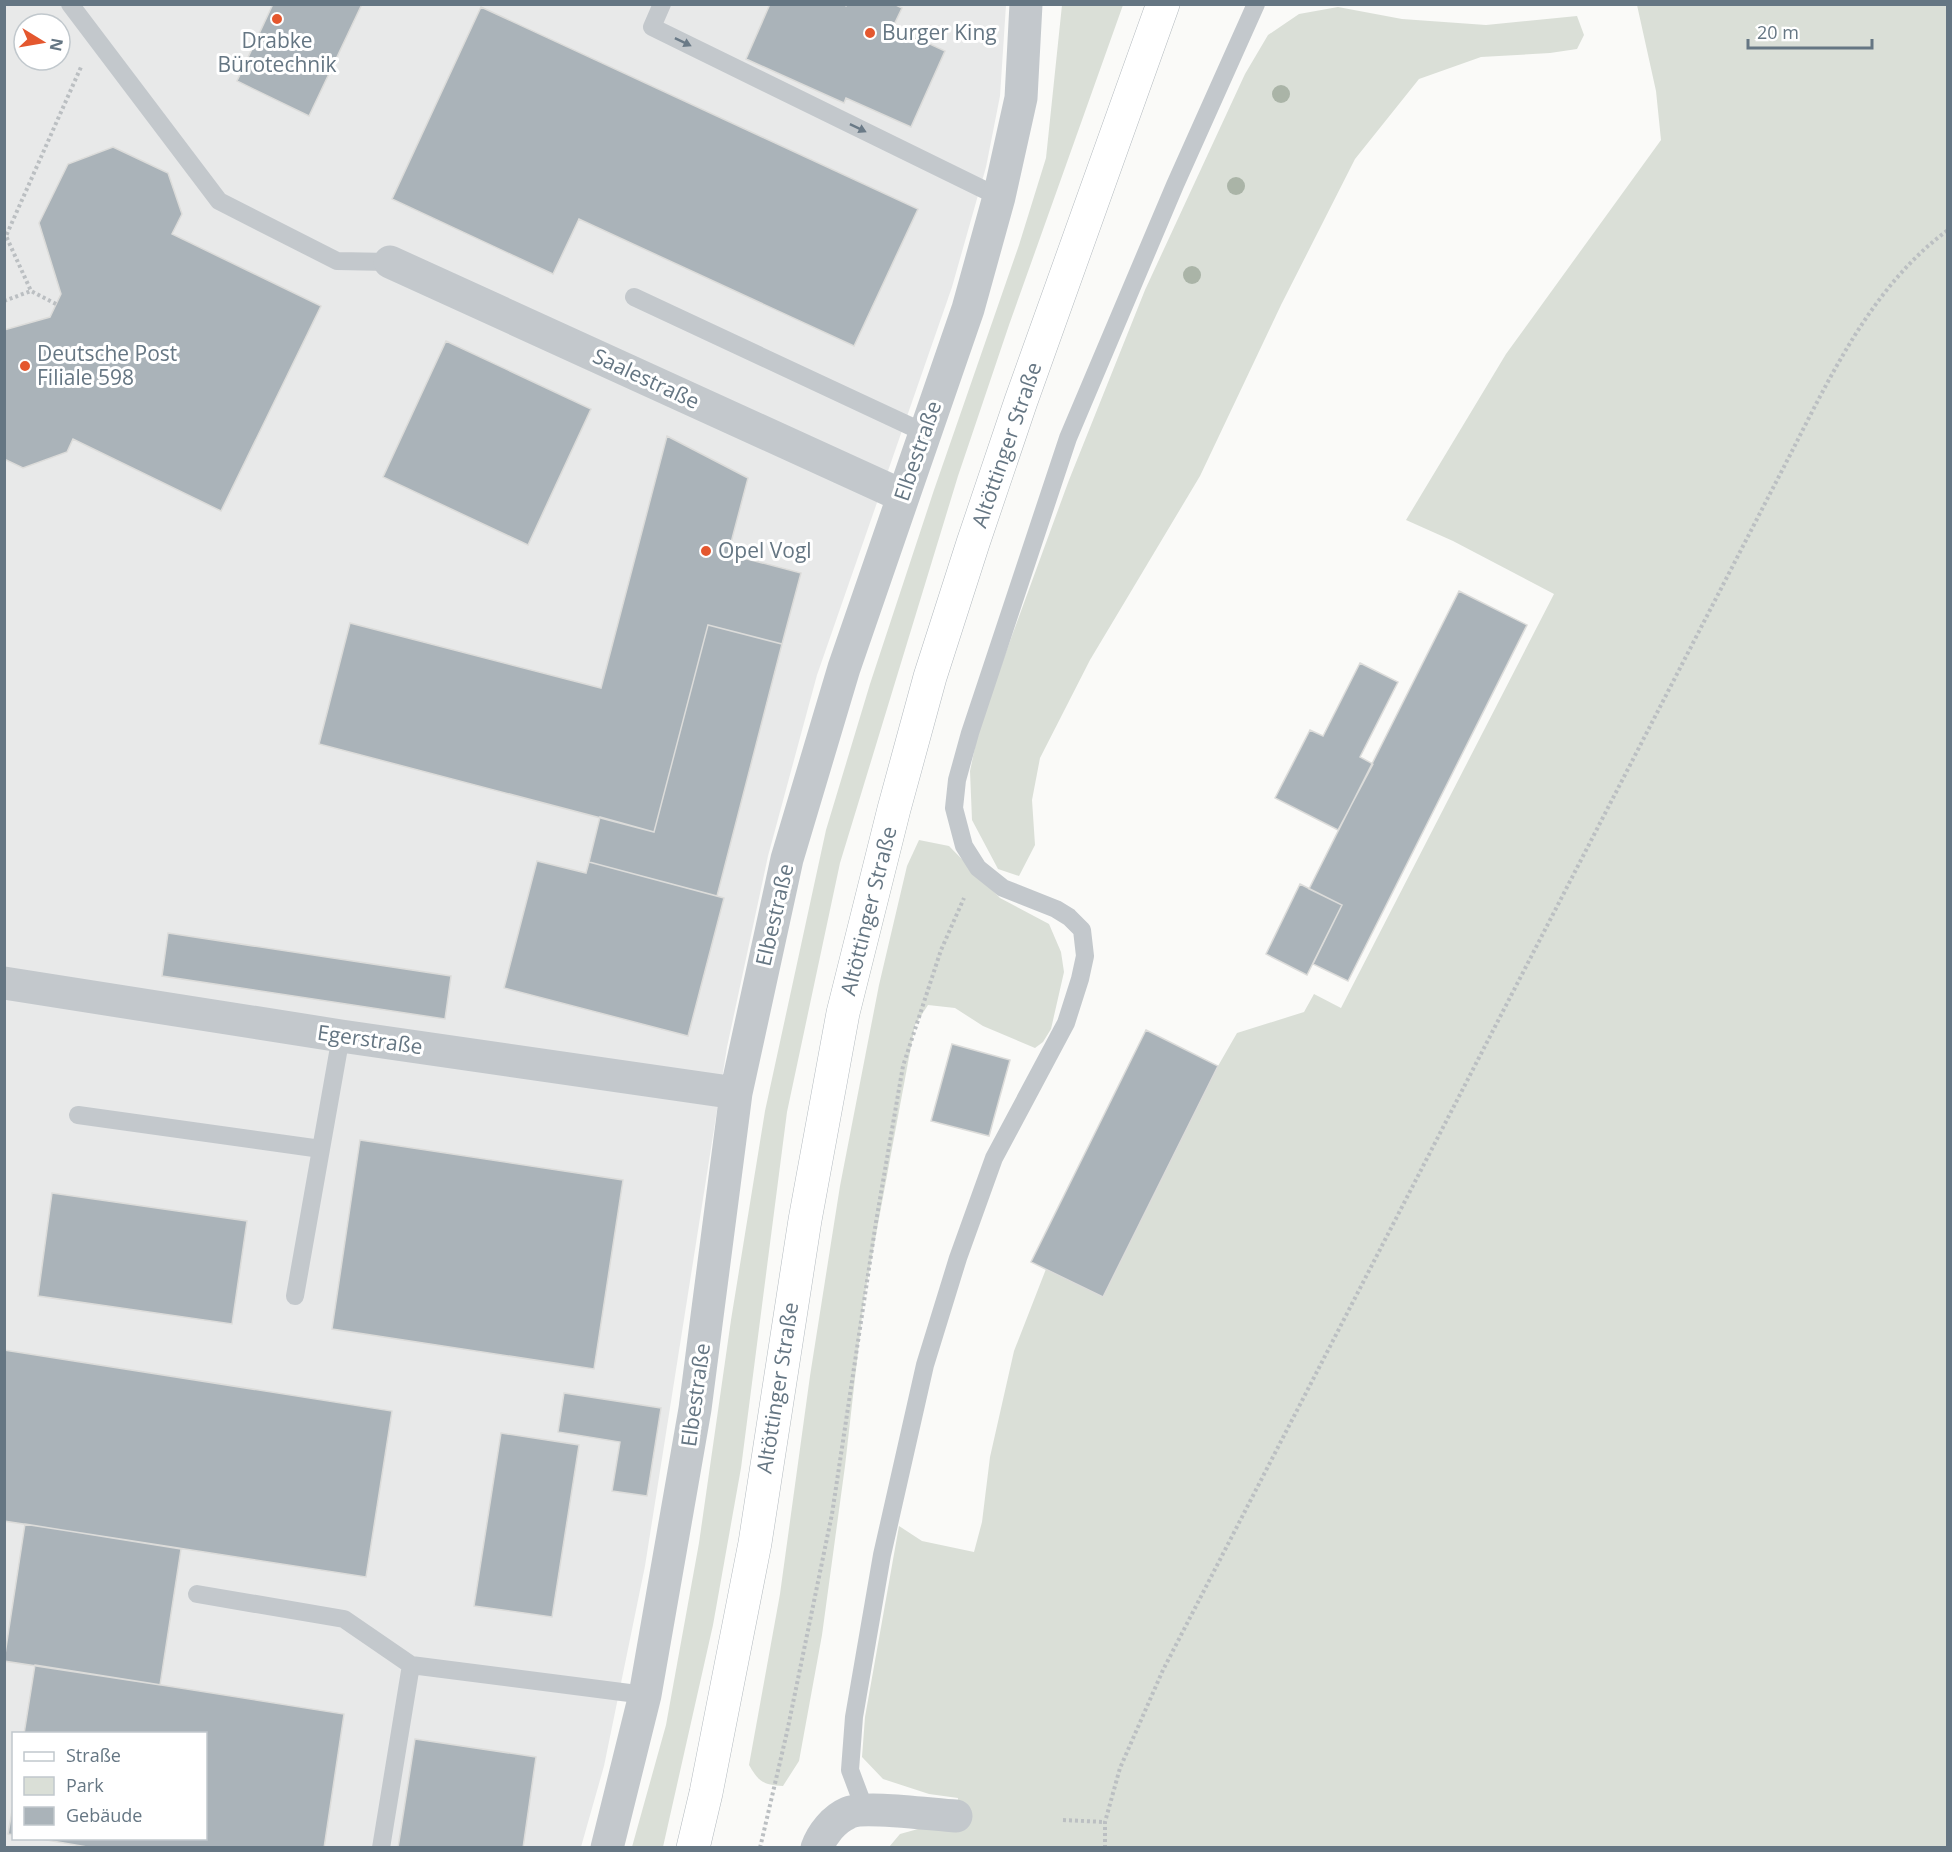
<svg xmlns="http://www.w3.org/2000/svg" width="1952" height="1852" font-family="'Open Sans',sans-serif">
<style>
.built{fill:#e8e9e9;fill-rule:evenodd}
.green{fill:#dadfd7}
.building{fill:#aab3b9;stroke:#dcdcda;stroke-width:1.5}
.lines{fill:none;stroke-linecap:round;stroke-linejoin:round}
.secondary-casing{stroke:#b3babf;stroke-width:34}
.path{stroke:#bbbfc2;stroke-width:4;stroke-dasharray:3 3;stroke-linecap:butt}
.service{stroke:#c3c8cc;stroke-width:18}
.minor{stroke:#c3c8cc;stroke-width:33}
.secondary{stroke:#fff;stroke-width:33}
.tree{fill:#aab4a7}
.oneway{fill:#6a7a87}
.poi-dot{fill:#e4572e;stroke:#fff;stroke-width:2}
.labels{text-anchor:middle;stroke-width:6;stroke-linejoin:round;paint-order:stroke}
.poi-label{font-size:21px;fill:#657683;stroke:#fff;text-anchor:start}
.street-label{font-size:21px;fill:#657683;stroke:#fff}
</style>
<rect width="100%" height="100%" fill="#fafaf8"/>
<path class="built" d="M 5,5 L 1006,5 L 1000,96 L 986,167 L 952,287 L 817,675 L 768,856 L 727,1047 L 645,1566 L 604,1766 L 581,1847 L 5,1848 ZM 24,24 L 60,24 L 60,60 L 24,60 ZM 14,1734 L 206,1734 L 206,1838 L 14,1838 Z"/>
<path class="green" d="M 1062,5 L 1123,5 L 1009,325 L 958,476 L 840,863 L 787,1112 L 741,1468 L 713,1625 L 663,1847 L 632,1847 L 666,1725 L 699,1543 L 731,1320 L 765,1111 L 826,830 L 870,684 L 934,490 L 1019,245 L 1046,158 Z
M 1637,5 L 1947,5 L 1947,1847 L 889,1847 L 900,1834 L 918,1829 L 954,1829 L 958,1798 L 929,1794 L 883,1779 L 862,1757 L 865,1717 L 899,1526 L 922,1541 L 974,1552 L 982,1522 L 990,1457 L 1014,1351 L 1046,1269 L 1103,1297 L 1218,1066 L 1237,1033 L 1304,1012 L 1314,994 L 1341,1008 L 1554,594 L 1453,541 L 1406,520 L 1506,354 L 1661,140 L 1656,91 Z
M 1338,7 L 1402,19 L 1486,25 L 1577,16 L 1584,35 L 1577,49 L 1550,53 L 1481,57 L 1419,79 L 1355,159 L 1281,305 L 1200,476 L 1090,660 L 1040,758 L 1032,800 L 1035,845 L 1019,876 L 998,869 L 972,820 L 970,771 L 980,723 L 1069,480 L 1145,290 L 1245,74 L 1268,35 L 1299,14 Z
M 919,840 L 949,846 L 1000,898 L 1049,924 L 1061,952 L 1064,972 L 1051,1029 L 1043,1042 L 1035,1048 L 983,1026 L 955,1008 L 928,1005 L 915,1025 L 864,1299 L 845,1466 L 822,1635 L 799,1761 L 783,1786 C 763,1785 759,1782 749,1765 L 780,1594 L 810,1376 L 840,1186 L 879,985 L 907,866 Z"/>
<path class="building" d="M 273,4 L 362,4 L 309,116 L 237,81 Z
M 770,4 L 843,4 L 846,6 L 847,4 L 894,4 L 902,8 L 893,27 L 945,51 L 911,127 L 846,98 L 844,103 L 746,59 Z
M 481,7 L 918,209 L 854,346 L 579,219 L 553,274 L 392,199 Z
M 113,147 L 168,173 L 182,214 L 172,234 L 321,306 L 221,511 L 73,439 L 67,452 L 23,468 L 4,459 L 4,330 L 50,317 L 61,294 L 39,223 L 68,164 Z
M 446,341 L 591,409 L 528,545 L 383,477 Z
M 667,436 L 748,478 L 728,554 L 801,573 L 782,644 L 708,625 L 654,832 L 319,744 L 350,623 L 601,688 Z
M 1459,591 L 1527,625 L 1348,981 L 1313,964 L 1342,905 L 1309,889 Z
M 708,625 L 782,644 L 717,896 L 589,862 L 600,817 L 654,832 Z
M 1360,663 L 1398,682 L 1360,757 L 1373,764 L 1338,830 L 1275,798 L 1310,730 L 1323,736 Z
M 537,861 L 586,873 L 589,862 L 724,898 L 688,1036 L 504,988 Z
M 1300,884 L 1342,905 L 1307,975 L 1266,954 Z
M 168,933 L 451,976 L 445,1019 L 162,976 Z
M 1146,1030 L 1218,1066 L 1103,1297 L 1031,1262 Z
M 952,1044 L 1010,1060 L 989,1136 L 931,1121 Z
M 360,1140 L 623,1180 L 594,1369 L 332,1329 Z
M 52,1193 L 247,1221 L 232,1324 L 38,1296 Z
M 4,1350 L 392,1411 L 366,1577 L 4,1521 Z
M 564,1393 L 661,1408 L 647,1496 L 612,1491 L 620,1442 L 558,1432 Z
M 501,1433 L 579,1445 L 552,1617 L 474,1606 Z
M 25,1524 L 181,1549 L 160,1685 L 4,1661 Z
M 35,1665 L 344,1714 L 324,1848 L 93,1848 L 35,1838 L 206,1838 L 206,1734 L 24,1734 Z
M 415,1739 L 536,1757 L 523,1848 L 398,1848 Z
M 14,1800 L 14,1835 L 8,1834 Z"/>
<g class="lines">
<defs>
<path id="secondary" d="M 693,1848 L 706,1793 L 755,1543 L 805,1220 L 843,1013 L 894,809 L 930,677 L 973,543 L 1021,401 L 1163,4"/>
</defs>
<use href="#secondary" class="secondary-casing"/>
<path class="path" d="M 4,301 L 31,291
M 56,304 L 31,291 L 6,236 L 81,67
M 1063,1820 L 1104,1822
M 760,1848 L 787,1732 L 832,1514 L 876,1222 L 903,1066 L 941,950 L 964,898
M 1105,1848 L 1105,1822 L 1120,1768 L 1163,1670 L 1790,455 C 1831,375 1873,285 1948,230"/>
<path class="service" d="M 70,4 L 219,201 L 337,261 L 390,262
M 662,4 L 652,27 L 999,197
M 634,297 L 925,433
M 78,1115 L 321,1149
M 295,1296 L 341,1036
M 197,1594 L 344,1619 L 411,1665 L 645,1695
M 865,1810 L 850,1770 L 854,1717 L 882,1555 L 925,1365 L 958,1258 L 994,1158 L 1066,1023 L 1080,979 L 1085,956 L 1082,930 L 1069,917 L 1056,909 L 1003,888 L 978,868 L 964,846 L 954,808 L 957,780 L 970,733 L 1068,438 L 1175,185 L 1256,4
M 381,1848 L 411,1665"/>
<path class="minor" d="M 390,262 L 903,496
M 4,983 L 341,1036 L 736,1093
M 607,1848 L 645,1695 L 695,1409 L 736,1093 L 787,859 L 844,668 L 968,309 L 999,197 L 1021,98 L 1026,4
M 817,1848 C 822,1834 834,1819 848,1813 C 863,1805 934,1815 956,1816"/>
<use href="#secondary" class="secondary"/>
</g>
<g class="tree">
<circle cx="1281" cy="94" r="9"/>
<circle cx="1236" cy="186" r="9"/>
<circle cx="1192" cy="275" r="9"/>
</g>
<defs><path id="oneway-solid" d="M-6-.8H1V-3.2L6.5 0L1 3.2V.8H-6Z" transform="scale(1.5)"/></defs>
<g class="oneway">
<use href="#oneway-solid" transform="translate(683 42) rotate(26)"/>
<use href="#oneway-solid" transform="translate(858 128) rotate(26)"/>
</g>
<g class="poi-dot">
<circle cx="277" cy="19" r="6"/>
<circle cx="870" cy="33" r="6"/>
<circle cx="25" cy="366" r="6"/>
<circle cx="706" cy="551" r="6"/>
</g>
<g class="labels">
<g class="poi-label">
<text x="882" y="40">Burger King</text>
<text x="277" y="48" text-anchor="middle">Drabke<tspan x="277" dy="24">Bürotechnik</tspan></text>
<text x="37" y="361">Deutsche Post<tspan x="37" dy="24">Filiale 598</tspan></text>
<text x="718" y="558">Opel Vogl</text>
</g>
<g class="street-label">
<text transform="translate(646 379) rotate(25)" y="7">Saalestraße</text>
<text transform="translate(1007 445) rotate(-71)" y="7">Altöttinger Straße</text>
<text transform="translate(918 451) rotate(-71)" y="7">Elbestraße</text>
<text transform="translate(869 911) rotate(-76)" y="7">Altöttinger Straße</text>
<text transform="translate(775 915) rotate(-77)" y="7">Elbestraße</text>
<text transform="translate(370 1040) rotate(8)" y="7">Egerstraße</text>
<text transform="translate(778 1388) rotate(-81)" y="7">Altöttinger Straße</text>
<text transform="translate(696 1395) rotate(-82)" y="7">Elbestraße</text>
</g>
</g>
<rect width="1952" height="1852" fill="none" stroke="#657683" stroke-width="12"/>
<rect x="12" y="1732" width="195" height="108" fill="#ffffff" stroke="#c1c8cd" stroke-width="1.5"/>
<rect x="24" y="1752" width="30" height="9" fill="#ffffff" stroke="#c1c8cd" stroke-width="1.5"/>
<text x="66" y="1762" font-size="18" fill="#657683">Straße</text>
<rect x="24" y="1777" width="30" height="18" fill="#dadfd7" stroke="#c1c8cd" stroke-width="1.5"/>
<text x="66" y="1792" font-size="18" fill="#657683">Park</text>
<rect x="24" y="1807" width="30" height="18" fill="#aab3b9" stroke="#c1c8cd" stroke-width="1.5"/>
<text x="66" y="1822" font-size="18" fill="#657683">Gebäude</text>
<g transform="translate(42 42) rotate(101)"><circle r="28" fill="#ffffff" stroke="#c1c8cd" stroke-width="1.5"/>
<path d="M0-4.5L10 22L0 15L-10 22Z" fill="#e4572e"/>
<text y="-9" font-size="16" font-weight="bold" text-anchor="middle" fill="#657683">N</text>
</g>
<path d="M1748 39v9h124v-9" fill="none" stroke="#657683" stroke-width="3"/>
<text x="1757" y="39" font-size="18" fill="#657683" stroke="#ffffff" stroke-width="4.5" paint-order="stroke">20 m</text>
</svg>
